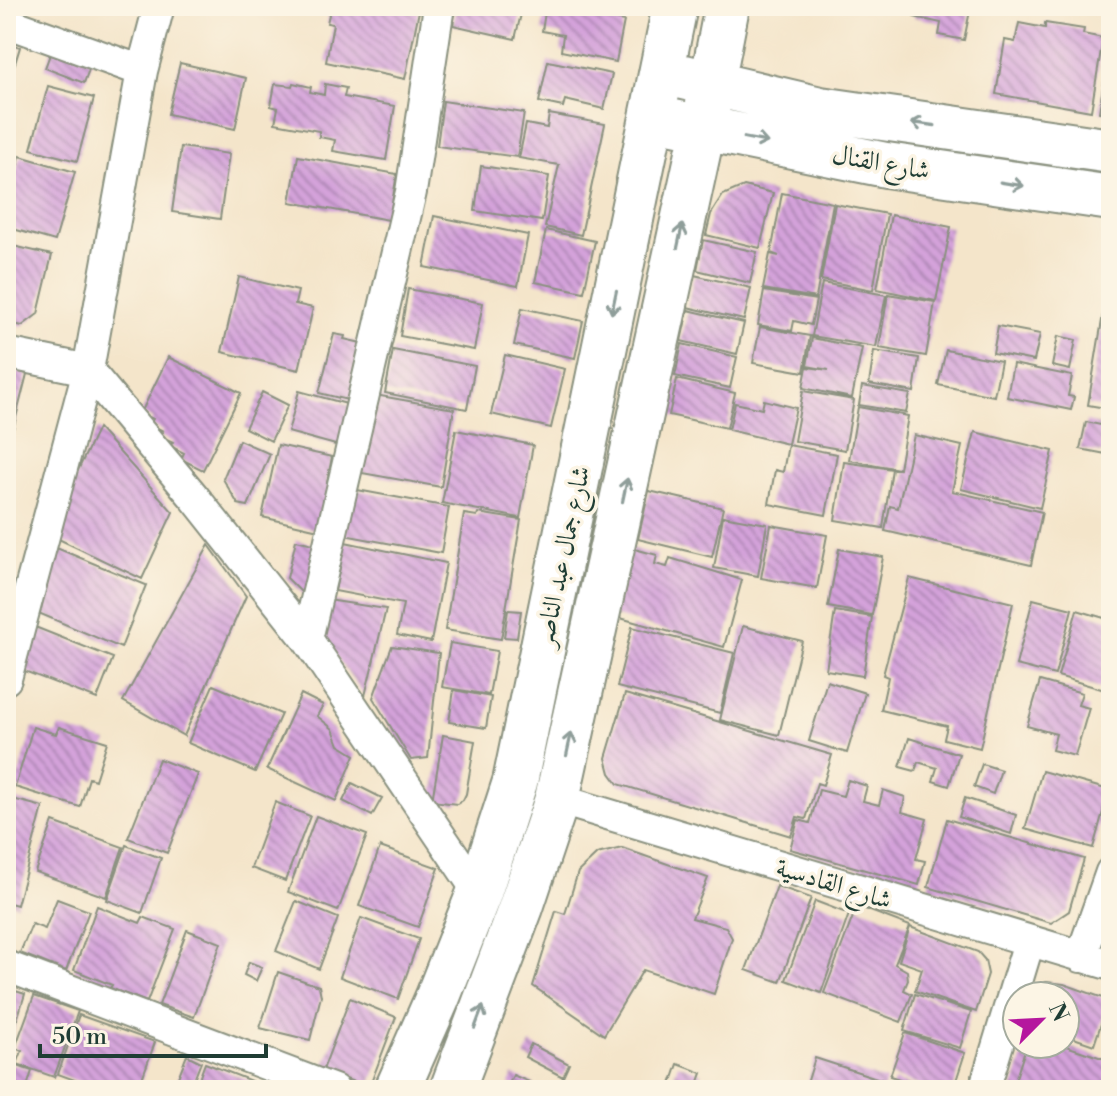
<svg xmlns="http://www.w3.org/2000/svg" width="1117" height="1096" font-family="'Libre Bodoni',Amiri,serif">
<style>
.building{fill:url(#building-back-hatch)}
.lines{fill:none;stroke-linecap:round;stroke-linejoin:round}
.street-casing{stroke:#8a917f;stroke-width:34}
.secondary-casing{stroke:#8a917f;stroke-width:48}
.street{stroke:#fff;stroke-width:30}
.secondary{stroke:#fff;stroke-width:44}
.oneway{stroke:#8f9e9a}
.labels{text-anchor:middle;stroke-width:7;stroke-linejoin:round;paint-order:stroke}
.street-label{font-size:26px;fill:#1f3d34;stroke:#fcf5e5}
</style>
<defs>
<pattern id="building-back-hatch" width="6" height="6" patternUnits="userSpaceOnUse" patternTransform="scale(2)"><rect width="6" height="6" fill="#d4a2da"/><path d="M-1 5l2 2M0 0l6 6M5-1l2 2" fill="none" stroke="#ab85b2"/></pattern>
</defs>
<rect width="100%" height="100%" fill="#fcf5e5"/>
<filter id="ink" filterUnits="userSpaceOnUse"><feTurbulence type="fractalNoise" baseFrequency=".0125" numOctaves="2"/><feDisplacementMap in="SourceGraphic" scale="16" xChannelSelector="R" yChannelSelector="G"/><feConvolveMatrix kernelMatrix="1 2 1 2 8 2 1 2 1" color-interpolation-filters="sRGB"/></filter>
<filter id="wash" filterUnits="userSpaceOnUse"><feTurbulence type="fractalNoise" baseFrequency=".006" numOctaves="4" result="noise"/><feDisplacementMap in="SourceGraphic" scale="32" xChannelSelector="R" yChannelSelector="G"/><feGaussianBlur stdDeviation="1.8" result="paint"/><feColorMatrix in="noise" values="0 0 0 0 0 0 0 0 0 0 0 0 0 0 0 0 0 1.4 0 .05"/><feComposite in="paint" operator="in"/></filter>
<g filter="url(#wash)">
<rect width="100%" height="100%" fill="#f4e5ca"/>
<g id="blocks">
<path class="building" d="M 331,6 L 420,6 L 405,79 L 326,62 L 333,24 L 327,23 Z
M 457,6 L 484,6 L 521,14 L 515,39 L 453,25 Z
M 546,6 L 624,21 L 616,62 L 561,51 L 563,35 L 542,31 Z
M 574,6 L 628,6 L 625,18 Z
M 916,6 L 971,6 L 964,40 L 939,35 L 941,23 L 914,17 Z
M 1019,23 L 1045,28 L 1045,23 L 1084,29 L 1083,34 L 1103,38 L 1091,111 L 996,94 L 1005,40 L 1015,42 Z
M 6,42 L 20,47 L 7,89 L 6,89 Z
M 53,46 L 92,61 L 84,83 L 45,68 Z
M 1109,51 L 1111,51 L 1111,114 L 1099,112 Z
M 548,61 L 612,74 L 604,109 L 565,100 L 563,107 L 539,102 Z
M 180,63 L 246,78 L 235,129 L 168,114 Z
M 293,83 L 311,87 L 310,92 L 324,95 L 325,84 L 346,88 L 344,97 L 395,106 L 386,160 L 333,151 L 335,140 L 319,137 L 319,131 L 275,123 L 278,108 L 271,106 L 275,84 L 292,86 Z
M 48,86 L 94,98 L 77,161 L 31,149 Z
M 443,101 L 524,113 L 517,157 L 437,146 Z
M 549,114 L 605,124 L 581,235 L 545,227 L 559,165 L 519,158 L 526,124 L 547,128 Z
M 181,147 L 229,154 L 220,219 L 172,212 Z
M 20,156 L 75,172 L 55,241 L 6,227 L 6,206 Z
M 298,156 L 397,174 L 389,220 L 290,202 Z
M 481,166 L 549,176 L 542,221 L 475,211 Z
M 744,186 L 773,193 L 760,248 L 706,235 L 711,214 L 723,195 Z
M 782,193 L 833,203 L 816,298 L 763,289 L 770,254 L 779,256 L 771,253 Z
M 835,204 L 887,214 L 873,290 L 821,280 Z
M 891,215 L 951,227 L 936,301 L 877,289 Z
M 434,216 L 528,235 L 518,286 L 424,267 Z
M 546,230 L 595,241 L 584,292 L 535,282 Z
M 703,240 L 757,252 L 750,283 L 697,270 Z
M 9,245 L 52,255 L 38,314 L 22,326 L 6,322 L 6,251 Z
M 694,275 L 751,288 L 744,320 L 687,307 Z
M 239,277 L 298,291 L 295,304 L 313,308 L 299,370 L 222,352 Z
M 1109,278 L 1111,278 L 1111,409 L 1088,405 Z
M 822,283 L 886,295 L 876,347 L 812,336 Z
M 408,289 L 483,303 L 474,350 L 400,336 Z
M 764,291 L 816,300 L 811,325 L 794,321 L 792,331 L 758,325 Z
M 888,294 L 935,302 L 926,356 L 879,348 Z
M 522,308 L 583,321 L 575,358 L 514,345 Z
M 688,310 L 744,323 L 737,354 L 681,341 Z
M 998,326 L 1040,334 L 1034,361 L 993,353 Z
M 760,327 L 810,336 L 804,372 L 753,363 Z
M 334,334 L 345,336 L 344,339 L 370,345 L 356,402 L 319,393 Z
M 1058,336 L 1076,340 L 1070,370 L 1052,366 Z
M 812,338 L 862,348 L 852,398 L 803,388 L 807,367 L 829,370 L 807,366 Z
M 682,344 L 737,357 L 730,388 L 675,376 Z
M 393,350 L 475,366 L 467,409 L 385,393 Z
M 946,350 L 1001,361 L 994,396 L 938,385 Z
M 874,351 L 919,358 L 914,392 L 869,384 Z
M 505,355 L 565,369 L 551,428 L 491,414 Z
M 168,357 L 241,393 L 203,470 L 181,459 L 184,453 L 170,446 L 173,442 L 160,436 L 163,431 L 150,424 L 153,419 L 141,413 Z
M 1013,364 L 1072,376 L 1068,396 L 1074,397 L 1071,410 L 1007,397 Z
M 6,368 L 27,374 L 7,453 L 6,453 Z
M 677,379 L 735,393 L 727,428 L 669,415 Z
M 862,386 L 910,394 L 906,413 L 859,405 Z
M 299,391 L 354,406 L 343,447 L 288,432 Z
M 803,391 L 854,400 L 845,450 L 794,441 Z
M 262,392 L 288,405 L 271,441 L 245,428 Z
M 375,395 L 454,409 L 441,487 L 362,473 Z
M 764,400 L 796,408 L 788,444 L 729,430 L 735,403 L 762,409 Z
M 858,407 L 908,416 L 899,469 L 849,460 Z
M 1086,422 L 1111,427 L 1111,455 L 1080,449 Z
M 98,428 L 173,512 L 142,579 L 48,534 Z
M 456,430 L 533,445 L 520,518 L 442,503 Z
M 975,432 L 1053,451 L 1040,508 L 961,489 Z
M 914,435 L 962,446 L 952,491 L 1042,512 L 1031,565 L 885,531 L 890,506 L 898,508 Z
M 239,440 L 270,454 L 248,506 L 238,504 L 223,479 Z
M 278,445 L 332,457 L 327,482 L 334,484 L 323,531 L 262,517 Z
M 788,445 L 837,454 L 826,515 L 769,504 L 775,470 L 783,472 Z
M 844,462 L 892,469 L 883,528 L 835,520 Z
M 352,489 L 449,507 L 441,553 L 344,535 Z
M 649,491 L 723,508 L 712,557 L 638,539 Z
M 478,513 L 521,520 L 501,639 L 445,630 L 464,514 L 477,516 Z
M 723,516 L 767,524 L 758,576 L 714,568 Z
M 771,525 L 827,535 L 817,588 L 761,578 Z
M 296,540 L 322,546 L 305,596 L 287,578 Z
M 345,542 L 446,563 L 431,642 L 397,635 L 403,604 L 335,591 Z
M 209,545 L 246,596 L 184,736 L 123,701 Z
M 54,547 L 146,585 L 121,648 L 29,609 Z
M 631,548 L 657,555 L 655,564 L 667,567 L 670,558 L 742,580 L 724,647 L 613,616 Z
M 839,549 L 883,557 L 872,615 L 828,607 Z
M 909,578 L 1013,603 L 980,748 L 944,739 L 947,726 L 881,710 L 888,677 L 883,675 Z
M 1033,599 L 1072,609 L 1055,675 L 1016,665 Z
M 328,600 L 386,609 L 365,696 L 321,635 Z
M 508,610 L 521,611 L 517,638 L 504,637 Z
M 1077,610 L 1111,620 L 1111,692 L 1058,676 Z
M 835,611 L 872,617 L 863,676 L 826,670 Z
M 743,626 L 802,641 L 779,735 L 720,720 Z
M 35,627 L 113,658 L 97,699 L 19,669 Z
M 632,627 L 734,653 L 720,713 L 617,687 Z
M 450,643 L 497,651 L 489,695 L 442,687 Z
M 392,646 L 439,653 L 428,758 L 411,760 L 373,698 Z
M 827,681 L 865,693 L 847,753 L 809,741 Z
M 1040,681 L 1082,693 L 1078,705 L 1089,708 L 1075,756 L 1052,750 L 1056,734 L 1027,726 Z
M 213,685 L 281,714 L 255,772 L 188,743 Z
M 454,690 L 491,697 L 486,728 L 449,722 Z
M 301,694 L 323,705 L 317,716 L 333,729 L 339,745 L 355,755 L 336,801 L 267,769 Z
M 625,694 L 832,755 L 823,785 L 817,783 L 806,819 L 797,817 L 791,836 L 618,784 L 610,773 L 606,758 Z
M 1107,709 L 1111,710 L 1111,730 L 1103,728 Z
M 33,727 L 56,734 L 59,727 L 107,742 L 95,780 L 89,778 L 80,807 L 15,787 Z
M 443,735 L 475,741 L 466,794 L 463,800 L 457,804 L 432,801 Z
M 909,738 L 959,754 L 949,786 L 933,781 L 937,768 L 918,762 L 915,771 L 900,767 Z
M 159,759 L 198,774 L 167,853 L 128,838 Z
M 982,764 L 1001,770 L 993,794 L 974,787 Z
M 1042,771 L 1109,790 L 1093,848 L 1025,829 Z
M 848,780 L 867,786 L 863,801 L 879,805 L 883,790 L 905,797 L 902,812 L 927,819 L 916,859 L 925,861 L 919,885 L 790,849 L 798,820 L 810,823 L 819,790 L 843,796 Z
M 352,783 L 382,798 L 372,816 L 343,801 Z
M 6,788 L 11,789 L 9,798 L 43,807 L 17,905 L 6,902 Z
M 965,798 L 1016,815 L 1011,834 L 959,817 Z
M 275,802 L 310,816 L 285,881 L 251,868 Z
M 316,816 L 367,835 L 338,911 L 288,892 Z
M 947,819 L 1084,859 L 1069,911 L 1051,923 L 928,887 Z
M 53,822 L 123,847 L 106,897 L 35,872 Z
M 126,845 L 161,858 L 142,913 L 107,900 Z
M 380,847 L 439,868 L 418,927 L 359,906 Z
M 622,848 L 708,878 L 692,918 L 726,927 L 732,938 L 714,994 L 643,970 L 604,1035 L 533,986 L 556,911 L 565,914 L 578,872 L 597,854 Z
M 777,886 L 811,898 L 780,982 L 746,970 Z
M 57,899 L 89,911 L 66,971 L 20,953 L 32,924 L 45,929 Z
M 296,901 L 338,918 L 319,969 L 276,951 Z
M 815,901 L 849,914 L 821,993 L 786,980 Z
M 97,906 L 140,923 L 143,917 L 175,929 L 147,1002 L 110,988 L 112,985 L 74,970 Z
M 857,906 L 910,926 L 895,964 L 907,971 L 908,980 L 904,990 L 912,994 L 901,1022 L 824,993 Z
M 361,918 L 419,939 L 398,999 L 340,977 Z
M 910,927 L 978,952 L 985,960 L 988,974 L 976,1012 L 915,991 L 922,969 L 899,961 Z
M 187,930 L 221,943 L 194,1017 L 159,1005 Z
M 249,962 L 262,967 L 256,981 L 244,975 Z
M 278,972 L 319,986 L 321,996 L 310,1040 L 260,1028 Z
M 1046,982 L 1064,984 L 1109,1000 L 1094,1045 L 1065,1035 L 1065,996 L 1030,996 L 1033,988 Z
M 6,988 L 25,994 L 7,1052 L 6,1052 Z
M 915,994 L 971,1012 L 960,1048 L 904,1031 Z
M 34,996 L 78,1011 L 54,1077 L 17,1064 L 22,1051 L 15,1048 Z
M 350,998 L 396,1017 L 369,1088 L 323,1070 Z
M 79,1015 L 155,1042 L 138,1090 L 102,1090 L 58,1074 Z
M 905,1033 L 965,1053 L 953,1090 L 933,1090 L 890,1076 Z
M 531,1044 L 569,1064 L 563,1077 L 525,1057 Z
M 1027,1044 L 1060,1044 L 1111,1061 L 1109,1090 L 1012,1090 Z
M 187,1055 L 201,1062 L 190,1090 L 173,1090 Z
M 815,1058 L 886,1081 L 883,1090 L 805,1090 Z
M 6,1062 L 32,1071 L 26,1090 L 6,1090 Z
M 205,1063 L 254,1082 L 252,1090 L 195,1090 Z
M 678,1064 L 702,1073 L 696,1090 L 669,1090 Z
M 513,1075 L 534,1084 L 532,1090 L 523,1090 L 509,1084 Z
M 894,1081 L 920,1089 L 920,1090 L 891,1090 Z"/>
</g>
</g>
<g filter="url(#ink)">
<use href="#blocks" fill-opacity="0" stroke="#8a917f" stroke-width="2"/>
<g class="lines">
<defs>
<path id="street" d="M 6,22 L 142,71
M 6,353 L 88,370 L 195,498 L 307,639 L 479,893
M 307,639 L 411,192 L 439,6
M 6,679 L 88,370 L 142,71 L 159,6
M 557,799 L 1111,965
M 1081,957 L 1111,872
M 6,966 L 334,1090
M 984,1090 L 1029,942"/>
<path id="secondary" d="M 684,77 L 820,109 L 1111,151
M 674,122 L 886,165 L 1111,198
M 397,1090 L 437,999 L 479,893 L 515,782 L 675,6
M 452,1090 L 521,907 L 557,799 L 703,130 L 727,6"/>
</defs>
<use href="#street" class="street-casing"/>
<use href="#secondary" class="secondary-casing"/>
<use href="#street" class="street"/>
<use href="#secondary" class="secondary"/>
</g>
<defs><path id="oneway-shaft" d="M-6 0H5M1.5-3L5.5 0L1.5 3" fill="none" stroke-width="1.6" stroke-linecap="round" stroke-linejoin="round" transform="scale(2)"/></defs>
<g class="oneway">
<use href="#oneway-shaft" transform="translate(923 124) rotate(-172)"/>
<use href="#oneway-shaft" transform="translate(756 140) rotate(11)"/>
<use href="#oneway-shaft" transform="translate(1012 184) rotate(9)"/>
<use href="#oneway-shaft" transform="translate(680 236) rotate(-78)"/>
<use href="#oneway-shaft" transform="translate(614 302) rotate(102)"/>
<use href="#oneway-shaft" transform="translate(625 490) rotate(-78)"/>
<use href="#oneway-shaft" transform="translate(569 744) rotate(-78)"/>
<use href="#oneway-shaft" transform="translate(479 1017) rotate(-69)"/>
</g>
</g>
<g class="labels">
<g class="street-label">
<text transform="translate(881 162) rotate(10)" y="9">شارع القنال</text>
<text transform="translate(562 556) rotate(-78)" y="9">شارع جمال عبد الناصر</text>
<text transform="translate(834 883) rotate(17)" y="9">شارع القادسية</text>
</g>
</g>
<rect width="1117" height="1096" fill="none" stroke="#fcf5e5" stroke-width="32"/>
<g transform="translate(1041 1020) rotate(66)"><circle r="38" fill="#fcf5e5" stroke="#a4ab9e" stroke-width="2"/>
<path d="M0-6L14 30L0 20L-14 30Z" fill="#b5179e"/>
<text y="-12" font-size="22" font-weight="bold" text-anchor="middle" fill="#1f3d34">N</text>
</g>
<path d="M40 1044v12h226v-12" fill="none" stroke="#1f3d34" stroke-width="4"/>
<text x="52" y="1044" font-size="24" fill="#1f3d34" stroke="#fcf5e5" stroke-width="6" paint-order="stroke">50 m</text>
</svg>
